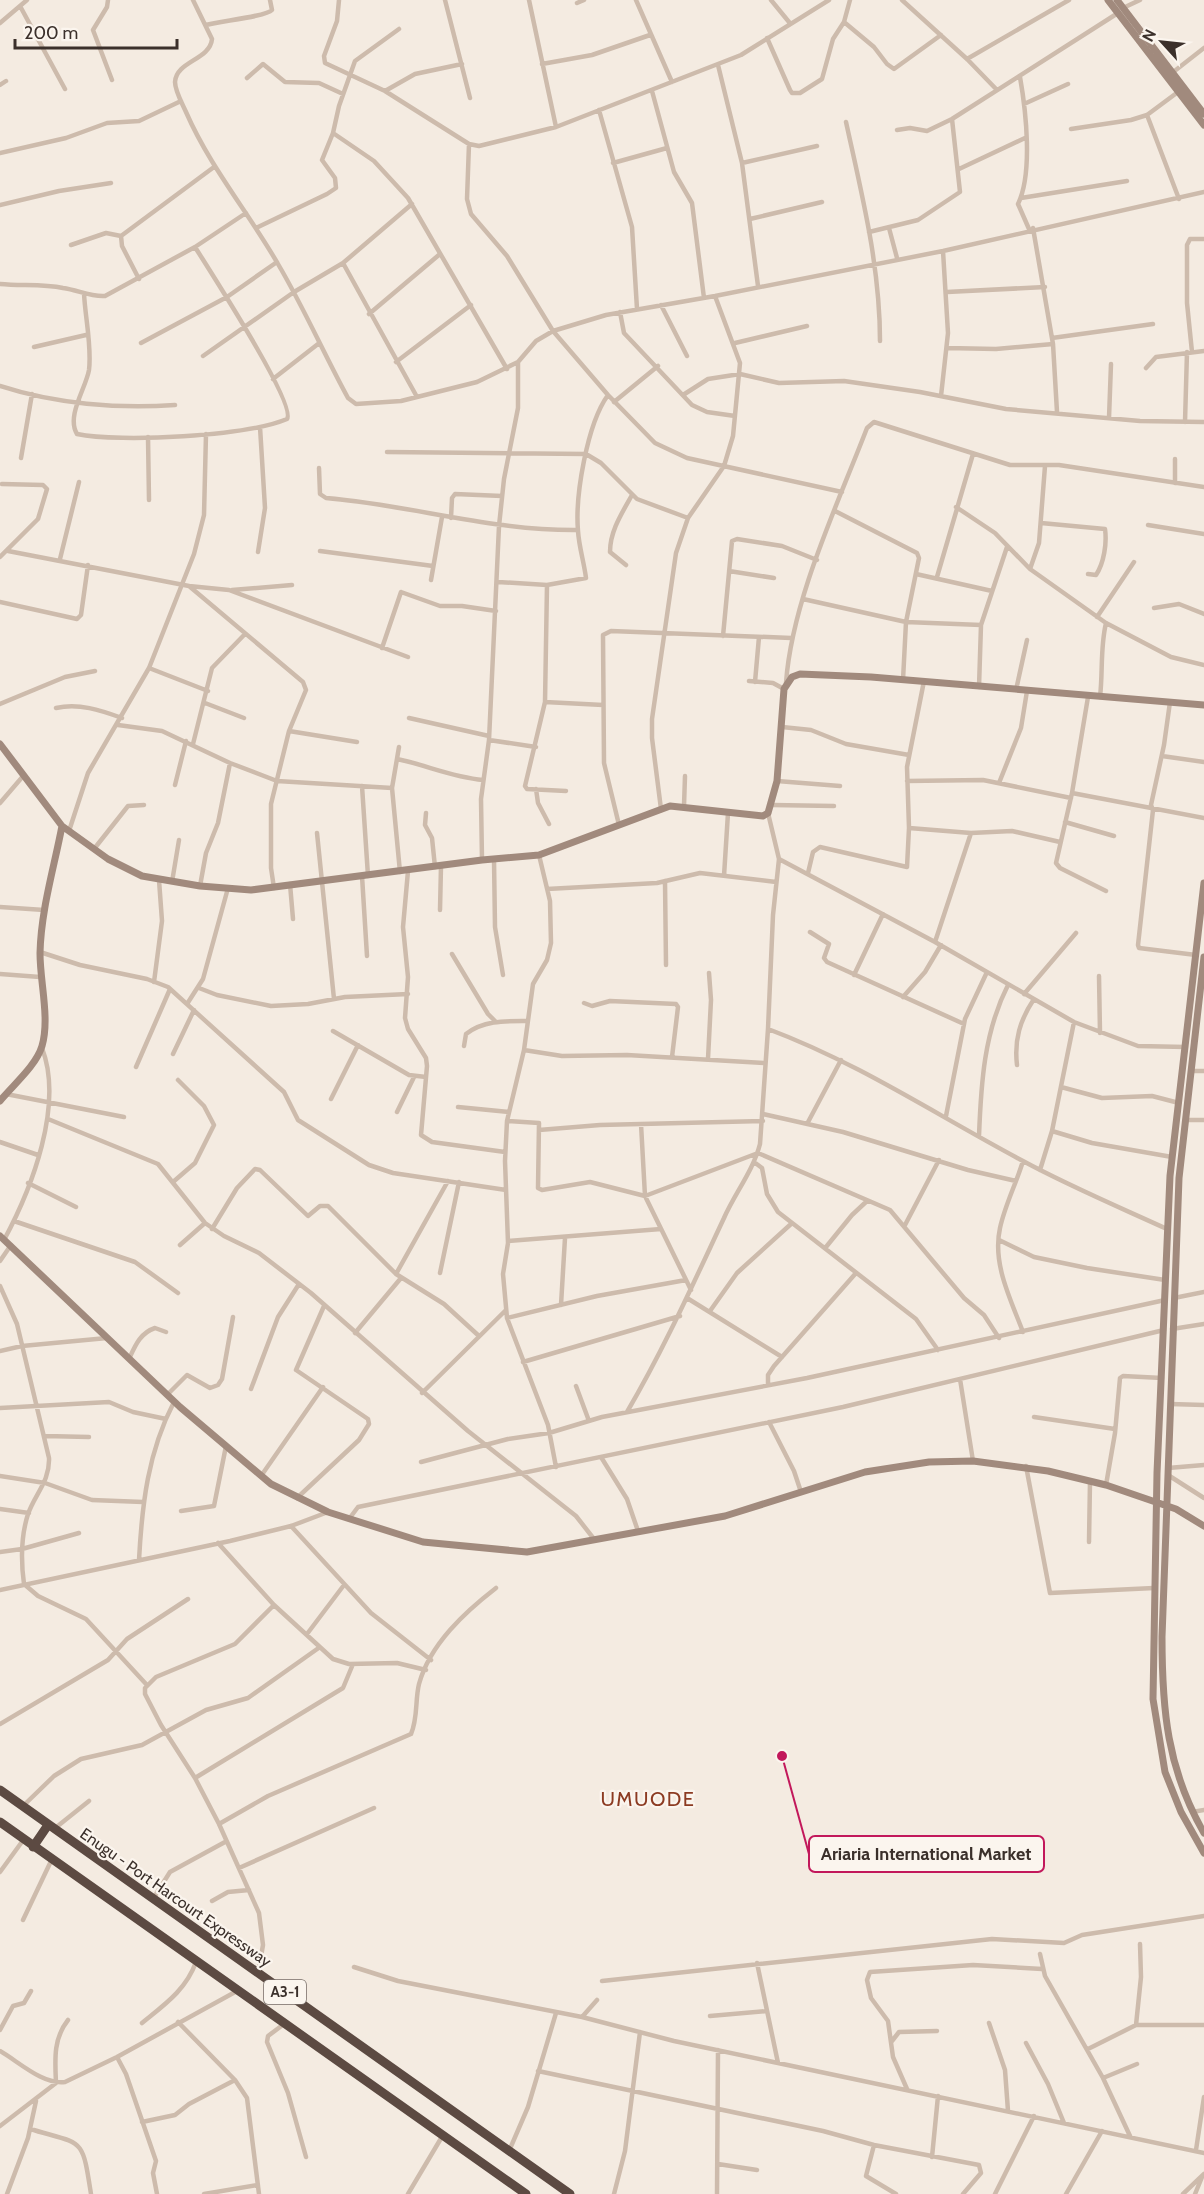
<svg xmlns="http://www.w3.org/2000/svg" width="1204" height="2194" font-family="Cabin,sans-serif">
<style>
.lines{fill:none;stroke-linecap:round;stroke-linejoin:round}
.street{stroke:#cdbbac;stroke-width:4.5}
.secondary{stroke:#a18a7d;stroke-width:7}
.highway{stroke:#5c4a42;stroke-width:9}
.labels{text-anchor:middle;stroke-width:4.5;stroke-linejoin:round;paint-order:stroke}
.shield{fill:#fbf5ee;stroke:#756b66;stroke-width:1.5}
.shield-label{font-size:15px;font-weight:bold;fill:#3b302b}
.street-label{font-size:16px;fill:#3b302b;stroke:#fbf5ee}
.quarter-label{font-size:20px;letter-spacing:1.5px;fill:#8c3b22;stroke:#fbf5ee}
.leader{fill:none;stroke:#c2185b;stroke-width:2}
.callout-dot{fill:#c2185b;stroke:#fbf5ee;stroke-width:2}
.callout{fill:#fbf5ee;stroke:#c2185b;stroke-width:2}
.callout-label{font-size:18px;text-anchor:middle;font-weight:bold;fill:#3b302b}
</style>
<rect width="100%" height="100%" fill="#f4ebe1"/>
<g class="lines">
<path class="street" d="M 108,0 L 107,7 L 93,30 L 112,80
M 193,0 L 212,39 C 210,60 176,61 175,82 C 175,91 182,103 186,112 C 210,167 248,212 278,264 C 304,308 324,354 348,398 L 356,404 L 401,401 L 477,382 L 518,362 L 536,341 L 553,331 L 606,315 L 715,296 L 943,251 L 1204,192
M 339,0 L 337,21 L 324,56 L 325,63 L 385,91 L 469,144 L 479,146 L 556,127 L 741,55 L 829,0
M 445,0 L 470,98
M 529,0 L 556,127
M 636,0 L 672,82
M 771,0 L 789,22
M 902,0 L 967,59 L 997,90
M 577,3 L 584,0
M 20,6 L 65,89
M 1123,8 L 1140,0
M 844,22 L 874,47 L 887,64 L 894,69 L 941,35
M 0,23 L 27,0
M 206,25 C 219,21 265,17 272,10 L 270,0
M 767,38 L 790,90 L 792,93 L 800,93 L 822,79 L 833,39 L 844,22 L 850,0
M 967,59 L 1069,0
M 542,64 L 592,55 L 650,35
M 718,65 L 742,163 L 758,286
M 1172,73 L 1204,48
M 1020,77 C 1026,111 1033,173 1018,204 L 1029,229
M 247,78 L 263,64 L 285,82 L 319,83 L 343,94
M 0,85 L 6,81
M 385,91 L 415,74 L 462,64
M 652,91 L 674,172 L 692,203 L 704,298
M 1024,104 L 1068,84
M 599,110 L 632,227 L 637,309
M 1147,115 L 1179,199
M 846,122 C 862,195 880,266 880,341
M 1071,129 L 1131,120 L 1147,115 L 1178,92
M 897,130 L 910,128 L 927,131 L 952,119 L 1118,13
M 333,133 L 374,161 L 408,198 L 507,369
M 469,144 L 467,199 L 471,214 L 507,256 L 553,331 L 608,395 L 655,443 L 687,458 L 842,492
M 0,153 L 66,138 L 107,123 L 139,121 L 181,101
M 613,163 L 667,148
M 742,163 L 817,146
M 959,169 L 1025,138
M 1021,198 L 1127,181
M 0,205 L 59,191 L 111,183
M 750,219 L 822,202
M 256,228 L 327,194 L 336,188 L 335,178 L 322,160 L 333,133 L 339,106 L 355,61 L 399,29
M 889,228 L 897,258
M 1033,228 L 1053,344 L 1057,412
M 869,232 L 918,220 L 960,192 L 952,119
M 71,245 L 106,233 L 121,236
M 343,263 L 417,397
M 139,279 L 122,246 L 121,236 L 214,167
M 0,284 C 21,286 43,284 63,288 C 78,290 90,297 105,296 L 195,247 L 246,213
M 947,292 L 1045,287
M 84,293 C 85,317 92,346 89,370 C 86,388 66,416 77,434 C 120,443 247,436 287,419 C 297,405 208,268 195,247
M 661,305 L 687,356
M 620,312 L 624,333 L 692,405 L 707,412 L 735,416
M 369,314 L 440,254
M 1052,338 L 1153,324
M 141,343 L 227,297 L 277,262
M 735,343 L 807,326
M 34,347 L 86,335
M 947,348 L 996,349 L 1053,344
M 1192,352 L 1187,303 L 1187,245 L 1190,239 L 1204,239
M 203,356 L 294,292 L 343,263 L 412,204
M 396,362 L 471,305
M 1146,368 L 1156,357 L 1204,351
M 273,379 L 318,344
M 0,386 C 55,404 118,409 175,405
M 683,395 L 708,379 L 740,374 L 779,383 L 844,381 L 920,392 L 1006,409 L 1140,421 L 1204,422
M 941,396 L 948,333 L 943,251
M 614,402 L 658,366
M 1109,418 L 1111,364
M 1185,422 L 1187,352
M 148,437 L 149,500
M 387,452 L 586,454 L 601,463 L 637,499 L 688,518
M 21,458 L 32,394
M 1175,459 L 1175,483
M 319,468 L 320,494 L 326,498 C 411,505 491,531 578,530
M 956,507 L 995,533 L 1030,569 L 1106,623 L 1171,657 L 1204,665
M 835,511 L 917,553 L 919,558 L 906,622 L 903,680
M 451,518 L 452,498 L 455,494 L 502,496
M 1041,523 L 1105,529 C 1107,543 1104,563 1096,575 L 1088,574
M 1148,525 L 1204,534
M 8,551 L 189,586 L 303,682 L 306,690 L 289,731 L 271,804 L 271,868 L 274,888
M 320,551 L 433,566
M 258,552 L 265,508 L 260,427
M 0,557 L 38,519 L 47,489 L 43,485 L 2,484
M 60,559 L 79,482
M 626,565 L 610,552 C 610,531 622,513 632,495
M 1030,569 L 1039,543 L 1045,466
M 729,571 L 774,578
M 916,574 L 992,591
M 937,577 L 973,454
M 431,580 L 442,517
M 498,582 L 547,585 L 586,578 C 584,562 579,547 578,531 C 575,496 587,424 608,395
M 547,585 L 545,702 L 525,786 L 527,789 L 566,791
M 189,586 L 229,590 L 408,657
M 232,590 L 292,585
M 803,599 L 906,622 L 981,625
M 0,602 L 77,619 L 81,615 L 88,565
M 1154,608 L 1179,604 L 1204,614
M 1097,617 L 1134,562
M 723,636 L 732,541 L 737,539 L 782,546 L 817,560
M 382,648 L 401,592 L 440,606 L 462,606 L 496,611
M 149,668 L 208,691
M 749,681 L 773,683 L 784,689
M 755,682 L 759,637
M 786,683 C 792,600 837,506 867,428 L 874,422 L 1010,465 L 1059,465 L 1204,487
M 979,687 L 981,625 L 1007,547
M 1016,690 L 1027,640
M 1088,697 L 1072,793 L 1056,863 L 1060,868 L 1106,891
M 1100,697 C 1103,672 1100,648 1106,623
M 545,702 L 603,705
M 1170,702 L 1164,745 L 1151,805 L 1153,810 L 1138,945 L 1139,948 L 1196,955
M 205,703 L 244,718
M 0,704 L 65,677 L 95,671
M 56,708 C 79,703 100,710 122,718
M 409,718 L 489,736
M 118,725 L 162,731 L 230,763 L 277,781 L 392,788
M 782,727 L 811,730 L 846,744 L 909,755
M 289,731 L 357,742
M 489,740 L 536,747
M 193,744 L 212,668 L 245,634
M 399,747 L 392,788 L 400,872
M 1162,756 L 1204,762
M 397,759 C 426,765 452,777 483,780
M 777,781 L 840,786
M 907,781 L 983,780 L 1071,798
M 999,783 L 1021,728 L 1027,691
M 175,785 L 186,741
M 362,786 L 368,876
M 536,789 L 538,803 L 549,824
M 1072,793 L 1204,818
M 0,803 L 24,775
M 772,805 L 834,806
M 684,806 L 685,776
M 661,809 L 652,738 L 652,719 L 676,553 L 688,518 L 724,466 L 733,436 L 740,363 L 715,296
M 426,813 L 425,825 L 432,838 L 435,867
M 1065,822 L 1114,836
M 619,825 L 604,763 L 603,635 L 611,631 L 791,638
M 909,828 L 971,833 L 1012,831 L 1060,842
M 69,831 L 88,773 L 149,668 L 194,554 L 204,515 L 206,434
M 317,833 L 334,999
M 94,849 L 128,806 L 144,805
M 539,855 L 550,901 L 551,943 L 547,960 L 533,984 L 524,1050 L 507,1121 L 505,1161 L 508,1243 L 503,1274 L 507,1318 L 548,1425 L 556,1467
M 494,859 L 495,927 L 503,975
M 779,859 L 935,942 L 1074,1022 L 1138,1046 L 1186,1047
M 482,860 L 481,799 L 489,740 L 499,526 L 504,479 L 518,408 L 518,362
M 408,871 L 403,927 L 408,977 L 405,1018 L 408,1029 L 426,1058 L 427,1066 L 421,1135 L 432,1142 L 505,1152
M 808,873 L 813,852 L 820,847 L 907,867 L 909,828 L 907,767 L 924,681
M 362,876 L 367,956
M 724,876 L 728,813
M 665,881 L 666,965
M 172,882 L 179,840
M 290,884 L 293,919
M 200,886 L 206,853 L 218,823 L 230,763
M 547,889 L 657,883 L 700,873 L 776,882
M 0,907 L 44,910
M 440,910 L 441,866
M 810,932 L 829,944 L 824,958 L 827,962 L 964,1024
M 935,942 L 971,833
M 40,952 L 80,965 L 147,979 L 168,987 L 284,1092 L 298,1120 L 369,1165 L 393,1173 L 506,1190
M 452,954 L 488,1014 L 495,1021
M 0,974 L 40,977
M 854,975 L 883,914
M 1099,976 L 1100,1033
M 154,982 L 162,921 L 159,880
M 199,988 L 217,995 L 271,1006 L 308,1004 L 345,997 L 408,994
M 1024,994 L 1076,933
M 903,997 L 925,972 L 941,945
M 584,1003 L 592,1006 L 610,1001 L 676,1004 L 678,1007 L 672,1057
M 187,1004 L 203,979 L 228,888
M 1074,1022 L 1052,1131 L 1092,1143 L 1172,1157
M 768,1029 C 859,1063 938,1116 1023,1161 C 1069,1186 1119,1207 1167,1229
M 333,1031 L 409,1075 L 426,1077
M 464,1046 L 466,1034 C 484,1020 506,1021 528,1021
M 524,1050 L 562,1056 L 627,1055 L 764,1063
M 173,1054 L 194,1010
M 708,1059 L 711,1000 L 709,973
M 1017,1065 C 1014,1040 1020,1020 1034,999
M 136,1067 L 170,989
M 1192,1071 L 1204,1071
M 1061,1087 L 1102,1098 L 1152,1096 L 1179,1103
M 6,1094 L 124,1117
M 331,1099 L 358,1045
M 458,1107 L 509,1112
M 397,1112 L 414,1077
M 763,1114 L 843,1132 L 968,1170 L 1016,1181
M 946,1116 L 965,1019 L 987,972
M 48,1119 L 158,1164 L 205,1223 L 224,1236 L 259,1253 L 311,1293 L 468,1431 L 576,1516 L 594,1539
M 1185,1120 L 1204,1120
M 507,1121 L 539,1123 L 538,1188 L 542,1190 L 590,1182 L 645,1196 L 758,1153 L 890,1210 L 964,1298 L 984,1315 L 999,1338
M 641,1124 L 645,1196 L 691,1290
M 807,1124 L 841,1060
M 539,1130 L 600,1125 L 763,1121
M 979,1136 C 981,1084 984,1032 1008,985
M 0,1142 L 38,1155
M 754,1162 L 762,1168 L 767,1194 L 778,1212 L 916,1319 L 938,1350
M 1040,1170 L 1052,1131
M 173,1182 L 195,1163 L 214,1125 L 204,1106 L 178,1080
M 28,1183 L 76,1207
M 14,1221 L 135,1262 L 178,1293
M 905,1225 L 939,1160
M 212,1229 L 237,1188 L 255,1169 L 260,1170 L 308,1216 L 320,1206 L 328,1206 L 396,1274 L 444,1304 L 479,1336
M 4,1240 C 32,1188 64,1105 42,1048
M 999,1240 L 1034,1257 L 1087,1268 L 1165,1280
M 508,1241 L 661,1229
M 180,1245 L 205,1223
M 826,1247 L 852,1215 L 867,1201
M 0,1261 L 11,1245
M 440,1273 L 459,1182
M 396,1274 L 448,1181
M 0,1286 L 17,1324 L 49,1458 C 50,1481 35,1494 28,1514 C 21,1536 21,1562 24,1584 L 38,1596 L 86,1619 L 146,1684
M 687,1298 L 782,1357
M 1174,1298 L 1204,1292
M 561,1305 L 565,1238
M 710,1311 L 737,1273 L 791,1224
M 507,1318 L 597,1296 L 686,1280
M 1172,1329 L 1204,1324
M 1023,1332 C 1011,1300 992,1264 1000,1228 C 1005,1205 1016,1184 1023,1161
M 355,1333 L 401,1278
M 0,1351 L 22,1346 L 107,1338
M 129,1359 C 135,1346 140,1333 155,1328 L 166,1332
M 523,1362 L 680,1316
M 960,1379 L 973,1461
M 768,1385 L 768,1375 L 774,1366 L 856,1273
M 576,1386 L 589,1421
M 251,1389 L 278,1317 L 299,1284
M 422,1393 L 506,1310
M 167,1395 L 187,1375 L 210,1388 L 218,1385 L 222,1379 L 233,1317
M 1170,1404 L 1204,1405
M 0,1408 L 109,1402 L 133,1412 L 166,1419
M 627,1412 C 664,1349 693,1284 724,1218 C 735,1193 753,1171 760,1144 L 768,1029 L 773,915 L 779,859 L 768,813
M 1034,1417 L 1115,1429
M 769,1422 L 794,1471 L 801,1492
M 45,1436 L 89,1437
M 601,1457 L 627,1499 L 638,1531
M 421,1462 L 508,1439 L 549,1433 L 602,1417 L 807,1378 L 1165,1300
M 1026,1466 L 1050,1593 L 1154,1588
M 1168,1468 L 1204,1465
M 1168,1475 L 1204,1498
M 0,1476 L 45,1483 L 92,1500 L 143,1502
M 261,1476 L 323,1387
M 1106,1485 L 1115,1433 L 1120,1378 L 1123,1376 L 1162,1378
M 297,1498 L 359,1440 L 369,1424 L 368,1419 L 296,1370 L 324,1306
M 0,1509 L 29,1513
M 181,1511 L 214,1506 L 226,1446
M 349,1519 L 358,1507 L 843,1407 L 1164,1330
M 291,1526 L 371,1613 L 431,1660
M 1089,1542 L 1090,1481
M 218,1543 L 274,1605 L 333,1659 L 349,1664 L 397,1663 L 426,1670
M 0,1552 L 22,1549 L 79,1533
M 139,1560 C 142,1504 148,1452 174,1402
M 0,1590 L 230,1541 L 291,1526 L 328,1512
M 307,1634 L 344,1585
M 0,1724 L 108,1660 L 127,1639 L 188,1599
M 195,1778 L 343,1688 L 353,1664
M 23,1806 L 54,1776 L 81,1759 L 142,1745 L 206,1710 L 248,1698 L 320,1647
M 1192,1812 L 1204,1810
M 219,1824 L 268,1796 L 411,1734 C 418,1718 415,1700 419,1684 C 430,1644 465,1612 496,1588
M 54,1829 L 89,1801
M 239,1868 L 374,1808
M 0,1872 L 24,1839
M 153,1899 L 170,1872 L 225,1842
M 212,1901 L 228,1892 L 249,1890
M 23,1920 L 52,1859
M 1040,1954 L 1045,1976 L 1103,2078 L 1130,2136
M 757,1963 L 778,2063
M 354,1967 L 398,1981 L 582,2017 L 597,2000
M 258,1973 L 263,1945 L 259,1913 L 219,1824 L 195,1778 L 161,1725 L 145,1694 L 145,1688 L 156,1677 L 235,1644 L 274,1605
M 602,1981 L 992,1939 L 1064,1943 L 1082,1935 L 1204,1916
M 710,2016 L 767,2011
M 582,2017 L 674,2041 L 1204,2153
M 178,2022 L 235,2080 L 247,2098 L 259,2194
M 142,2023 C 164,2005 186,1990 196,1962
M 989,2023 L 1005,2070 L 1008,2111
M 284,2024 L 268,2036 L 267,2042 L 288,2093 L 306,2157
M 1136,2025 L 1141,1977 L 1140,1944
M 0,2030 L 13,2006 L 24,2003 L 31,1991
M 892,2041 L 899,2032 L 937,2031
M 1026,2043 L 1048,2084 L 1064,2123
M 1088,2049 L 1136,2025 L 1204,2025
M 0,2051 C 19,2062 43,2085 65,2082 L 117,2057 L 237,1991
M 117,2057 L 126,2074 L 156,2161 L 153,2173 L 157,2194
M 538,2071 L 823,2131 L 874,2145 L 979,2165 L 981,2173 L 963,2194
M 1103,2078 L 1137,2064
M 907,2089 L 893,2057 L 888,2021 L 871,1998 L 867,1980 L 870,1972 L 973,1965 L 1042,1969
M 142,2122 L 175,2115 L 189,2104 L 235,2080
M 0,2126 L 56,2083 C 55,2060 53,2039 68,2020
M 30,2129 C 84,2145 82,2136 91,2194
M 874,2145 L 866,2176 L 896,2194
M 1196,2150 L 1204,2097
M 509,2151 L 528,2107 L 556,2013
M 932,2157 L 938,2096
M 718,2164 L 757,2170
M 7,2194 L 28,2138 L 36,2101
M 204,2194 L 258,2185
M 408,2194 L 443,2135
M 614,2194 L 625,2151 L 640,2032
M 717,2194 L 718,2050
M 995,2194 L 1034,2116
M 1066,2194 L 1102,2131
M 1183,2194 L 1204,2174
M 1195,2194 L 1202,2177"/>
<path class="secondary" d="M 1108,0 L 1204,125
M 1117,0 L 1204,114
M 0,744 L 62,826 C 54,868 41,910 40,953 C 40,983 50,1018 42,1046 C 36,1066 13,1085 0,1101
M 62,826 L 108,859 L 142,876 L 200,886 L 251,890 L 482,860 L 539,855 L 670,806 L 763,816 L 768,813 L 777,781 L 784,689 L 792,677 L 800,674 L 871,677 L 1204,705
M 1204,883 L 1170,1176 L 1157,1473 L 1153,1699 L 1165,1772 L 1181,1812 L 1204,1853
M 1204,957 L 1179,1178 L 1162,1637 C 1162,1709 1167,1769 1204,1833
M 0,1236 L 180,1407 L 271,1484 L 328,1512 L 423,1542 L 527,1552 L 725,1516 L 865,1472 L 929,1462 L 973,1461 L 1048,1471 L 1106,1485 L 1176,1509 L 1204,1526"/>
<path class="highway" d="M 0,1790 L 570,2194
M 0,1822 L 526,2194
M 33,1847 L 48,1825"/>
</g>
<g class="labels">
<rect class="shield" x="264" y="1980" width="42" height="24" rx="4.5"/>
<g class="shield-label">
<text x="285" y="1997">A3-1</text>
</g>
<g class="street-label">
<text transform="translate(176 1897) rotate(35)" y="6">Enugu - Port Harcourt Expressway</text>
</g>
<g class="quarter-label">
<text x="648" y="1806">UMUODE</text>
</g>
</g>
<path class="leader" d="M782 1756L809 1854"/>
<circle class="callout-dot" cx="782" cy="1756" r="6"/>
<rect class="callout" x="809" y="1836" width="235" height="36" rx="6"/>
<g class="callout-label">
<text x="926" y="1860">Ariaria International Market</text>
</g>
<g transform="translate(1162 42) rotate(297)" stroke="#fbf5ee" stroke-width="4.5" paint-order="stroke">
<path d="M0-4.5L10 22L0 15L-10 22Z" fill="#3b302b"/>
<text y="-9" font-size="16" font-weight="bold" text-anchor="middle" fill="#3b302b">N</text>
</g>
<path d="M15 39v9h162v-9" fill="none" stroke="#3b302b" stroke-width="3"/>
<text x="24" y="39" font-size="18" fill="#3b302b" stroke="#fbf5ee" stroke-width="4.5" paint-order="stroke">200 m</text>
</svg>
